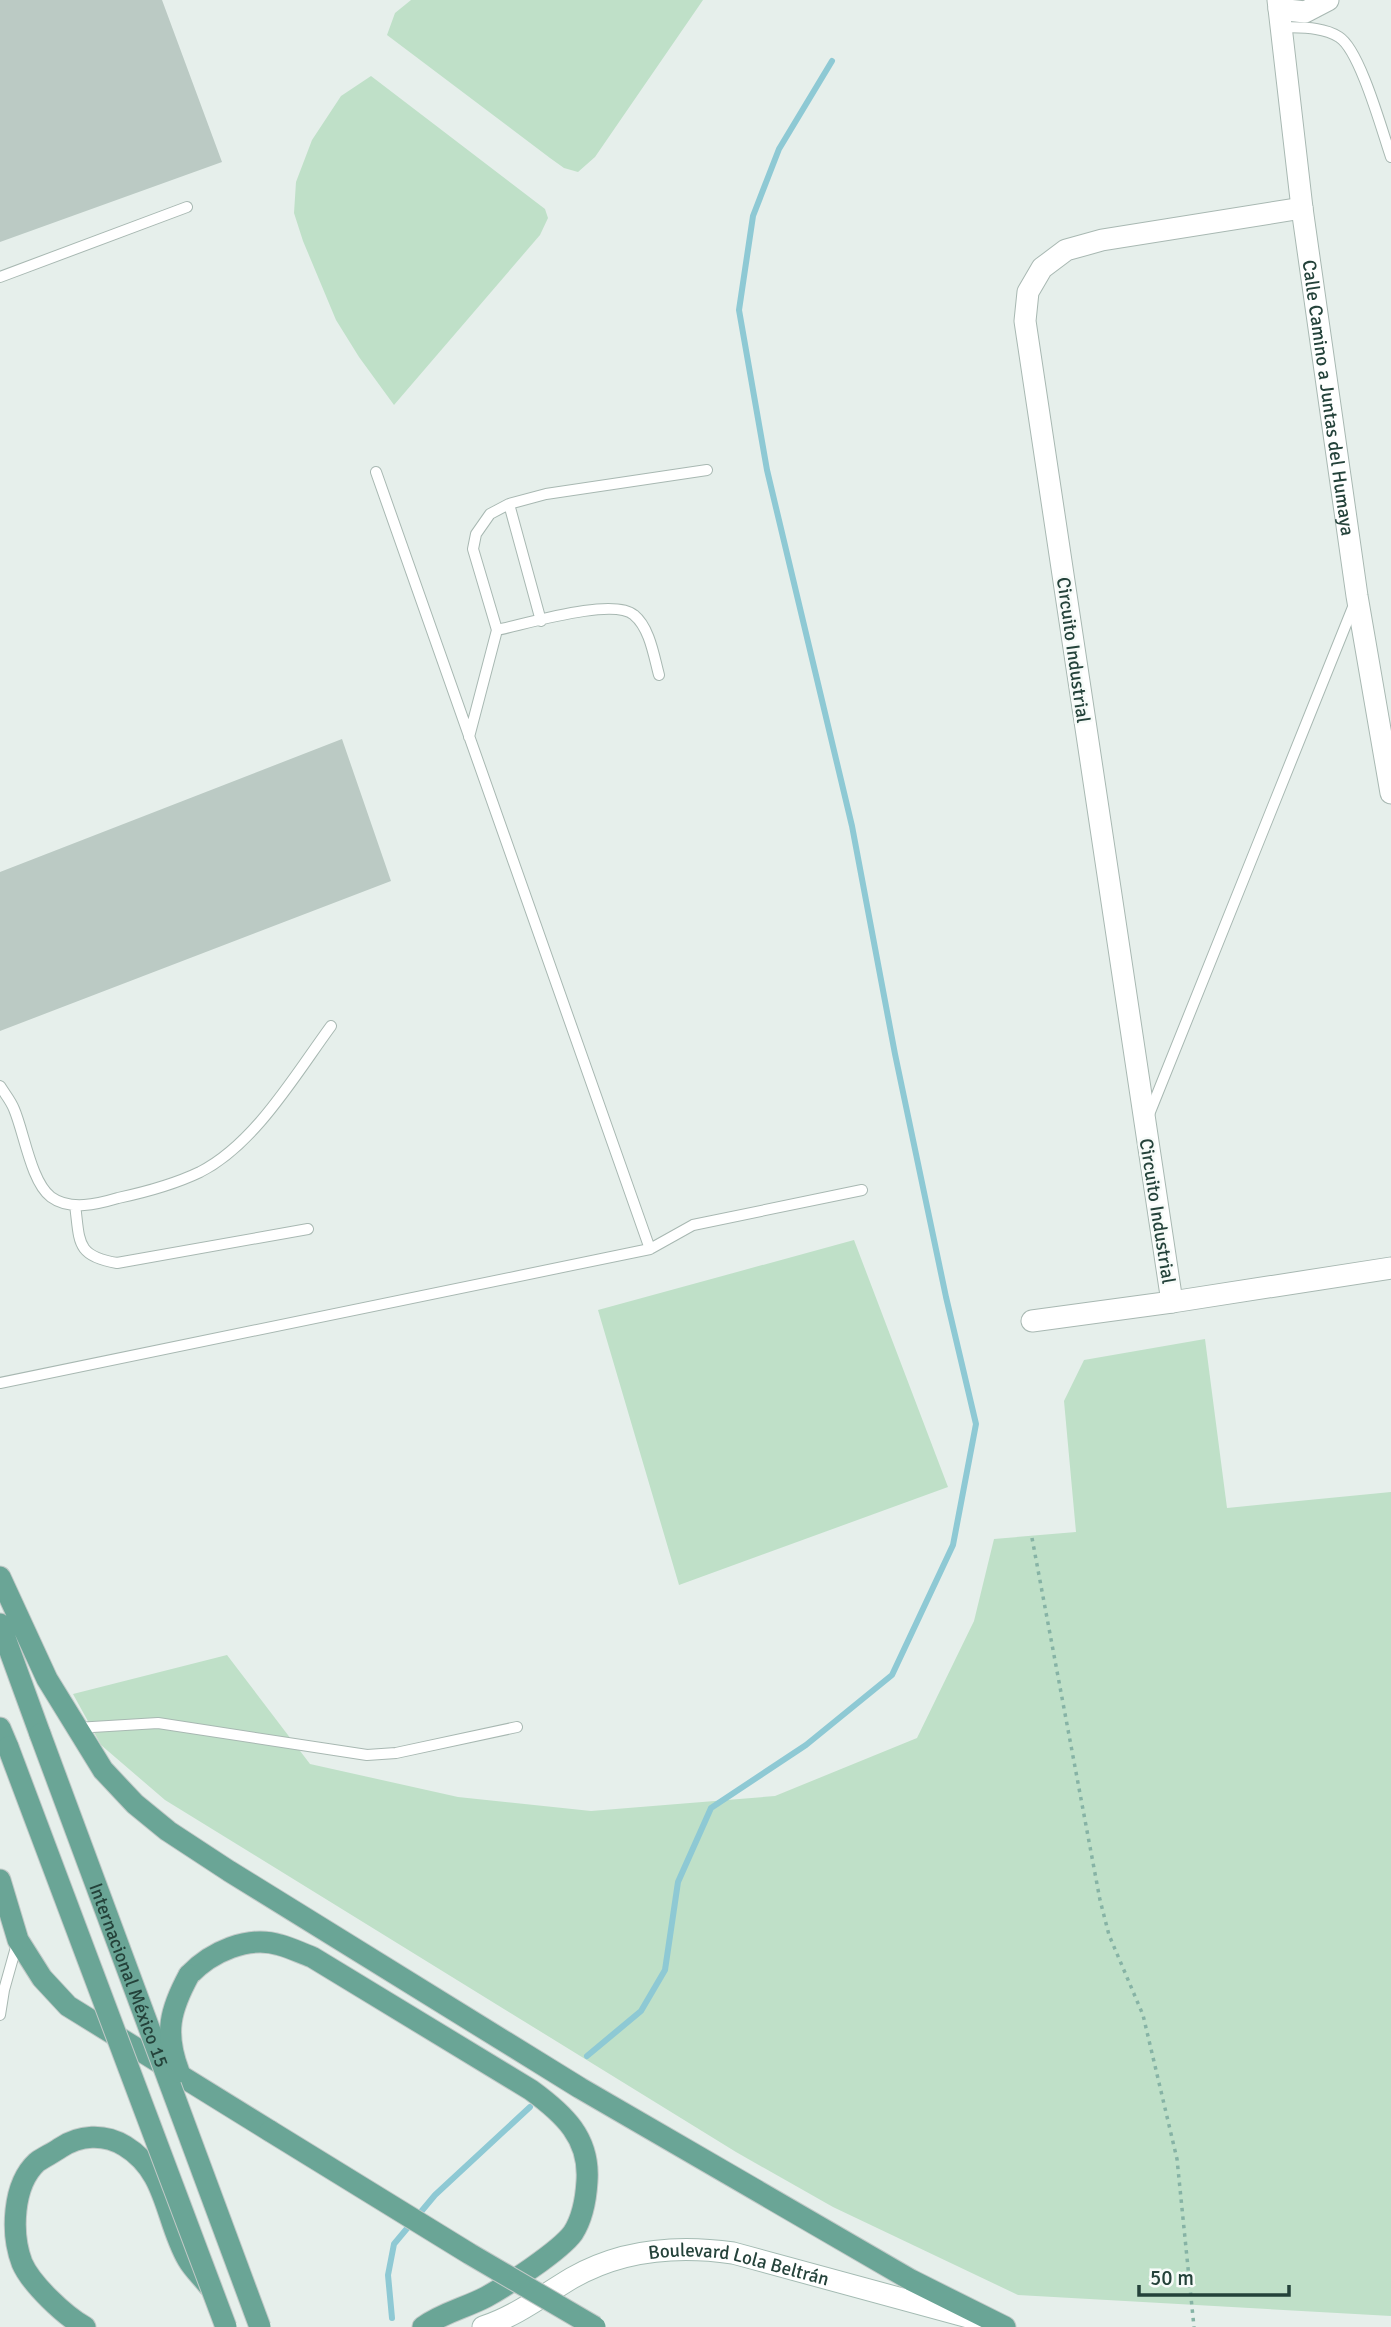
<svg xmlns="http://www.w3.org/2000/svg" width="1391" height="2327" font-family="Signika,sans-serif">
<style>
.green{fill:#bfe0c8}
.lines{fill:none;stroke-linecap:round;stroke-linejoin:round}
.stream{stroke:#8ec9d4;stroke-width:6}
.building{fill:#bbcac4}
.lane-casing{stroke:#a8b8b2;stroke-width:12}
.street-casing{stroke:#a8b8b2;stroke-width:23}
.secondary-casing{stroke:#a4bbb3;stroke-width:23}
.primary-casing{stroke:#c2cac8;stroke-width:23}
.path{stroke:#86b3a5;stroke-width:3.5;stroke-dasharray:3.5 5;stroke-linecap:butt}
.lane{stroke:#fff;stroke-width:10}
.street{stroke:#fff;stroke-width:21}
.secondary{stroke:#fff;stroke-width:21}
.primary{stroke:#6aa596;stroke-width:21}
.primary-bridge-casing{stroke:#c2cac8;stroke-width:23;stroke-linecap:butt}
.primary-bridge{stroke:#6aa596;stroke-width:21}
.labels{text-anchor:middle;stroke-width:5;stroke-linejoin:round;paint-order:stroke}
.street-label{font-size:19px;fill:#24423a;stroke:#f7fbf9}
</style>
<rect width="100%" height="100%" fill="#e6efeb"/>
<path class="green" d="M 411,0 L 703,0 L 595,157 L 578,172 L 564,168 L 550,158 L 387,35 L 395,13 Z
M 371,76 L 545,209 L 548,218 L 540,235 L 394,405 L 359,357 L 336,320 L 303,241 L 294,213 L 296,182 L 312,140 L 341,96 Z
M 854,1240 L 948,1487 L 679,1585 L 598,1310 Z
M 1205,1339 L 1227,1508 L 1391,1492 L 1391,2316 L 1018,2295 L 833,2207 L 736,2152 L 165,1800 L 101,1745 L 73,1694 L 227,1655 L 310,1764 L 458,1797 L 591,1811 L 775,1796 L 917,1738 L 974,1621 L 994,1539 L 1076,1532 L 1064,1401 L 1084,1360 Z"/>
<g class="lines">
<path class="stream" d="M 587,2056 L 641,2011 L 665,1970 L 678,1882 L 711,1808 L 806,1745 L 892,1675 L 953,1545 L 976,1424 L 946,1297 L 895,1054 L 852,826 L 767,470 L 739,310 L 753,216 L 779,149 L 832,61
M 392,2318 L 388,2275 L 394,2244 L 435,2195 L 530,2107"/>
</g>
<path class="building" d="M 0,0 L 162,0 L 222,162 L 0,242 Z
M 342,739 L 391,881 L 0,1031 L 0,872 Z"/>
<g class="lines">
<defs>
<path id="lane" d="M 1280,27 C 1299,28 1322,26 1339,37 C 1360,50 1382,131 1391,157
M 0,277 L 187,207
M 509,504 L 541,621
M 497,630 C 526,624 613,597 634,615 C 650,628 654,657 659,675
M 469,737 L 497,630 L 473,549 L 476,534 L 490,514 L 509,504 L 546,494 L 707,470
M 0,1086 C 5,1094 11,1101 14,1109 C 24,1132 31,1182 51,1197 C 70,1211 98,1204 118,1198 C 146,1192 175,1184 200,1172 C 255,1144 295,1075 331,1026
M 1148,1117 L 1355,602
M 75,1205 C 80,1241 75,1256 117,1263 L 308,1229
M 650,1249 L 693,1225 L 862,1190
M 0,1383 L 650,1249 L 376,472
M 76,1728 L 158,1723 L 367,1755 L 396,1753 L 517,1727
M 0,2015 L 4,1990 L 18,1940"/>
<g id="street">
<path id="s1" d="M 1278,0 L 1302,208 L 1357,596 L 1391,793"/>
<path d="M 1279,9 L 1305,12 L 1328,0"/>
<path d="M 1172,1302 L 1391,1268"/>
<path d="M 1032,1321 L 1172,1302 L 1025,321 L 1028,292 L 1042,268 L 1066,250 L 1102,240 L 1302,208"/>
</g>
<g id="secondary">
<path id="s2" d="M 483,2327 C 516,2316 542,2296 572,2278 C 621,2250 678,2245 733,2253 L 983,2321"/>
</g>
<path id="primary" d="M 0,1577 L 47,1679 L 103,1770 L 135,1804 L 168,1831 L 229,1871 L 580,2088 L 911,2280 L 1005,2327
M 0,1624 L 40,1734
M 0,1728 L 8,1747
M 0,1880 L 18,1940 L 42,1978 L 68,2006 L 270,2131
M 189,1975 C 211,1952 248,1935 280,1945 C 291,1948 301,1953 312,1957 L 531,2090 C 564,2114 590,2138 587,2181 C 586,2198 582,2219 573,2233 C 560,2251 506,2286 486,2297 C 465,2308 442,2313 423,2327
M 85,2327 C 65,2316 31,2284 22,2263 C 11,2234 12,2185 37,2162 C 44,2157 53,2153 60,2148 C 79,2135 104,2133 125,2146 C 168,2172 165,2221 188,2260 C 193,2269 202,2277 208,2285"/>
</defs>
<use href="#lane" class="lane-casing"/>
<use href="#street" class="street-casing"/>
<use href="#secondary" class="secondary-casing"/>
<use href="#primary" class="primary-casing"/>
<path class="path" d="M 1032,1538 L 1100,1900 L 1109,1935 L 1143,2015 L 1177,2159 L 1194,2327"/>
<use href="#lane" class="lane"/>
<use href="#street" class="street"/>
<use href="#secondary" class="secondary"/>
<use href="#primary" class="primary"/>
<defs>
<g id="primary-bridge">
<path id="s3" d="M 40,1734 L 260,2327"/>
<path d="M 8,1747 L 226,2327"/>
<path d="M 179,2072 C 164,2033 170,2010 189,1975"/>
<path d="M 270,2131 L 470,2254 L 595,2327"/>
</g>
</defs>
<use href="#primary-bridge" class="primary-bridge-casing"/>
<use href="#primary-bridge" class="primary-bridge"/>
</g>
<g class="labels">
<g class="street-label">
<text dy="7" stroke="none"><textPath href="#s1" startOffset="401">Calle Camino a Juntas del Humaya</textPath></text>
<text transform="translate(1074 650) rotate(82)" y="7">Circuito Industrial</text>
<text transform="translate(1158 1211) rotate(81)" y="7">Circuito Industrial</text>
<text dy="7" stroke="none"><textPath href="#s3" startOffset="257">Internacional México 15</textPath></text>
<text dy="7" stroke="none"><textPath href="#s2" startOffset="275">Boulevard Lola Beltrán</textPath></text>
</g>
</g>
<path d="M1139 2285v10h150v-10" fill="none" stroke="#24423a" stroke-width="3.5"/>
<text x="1150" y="2285" font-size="21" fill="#24423a" stroke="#f7fbf9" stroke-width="5" paint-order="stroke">50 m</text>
</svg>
